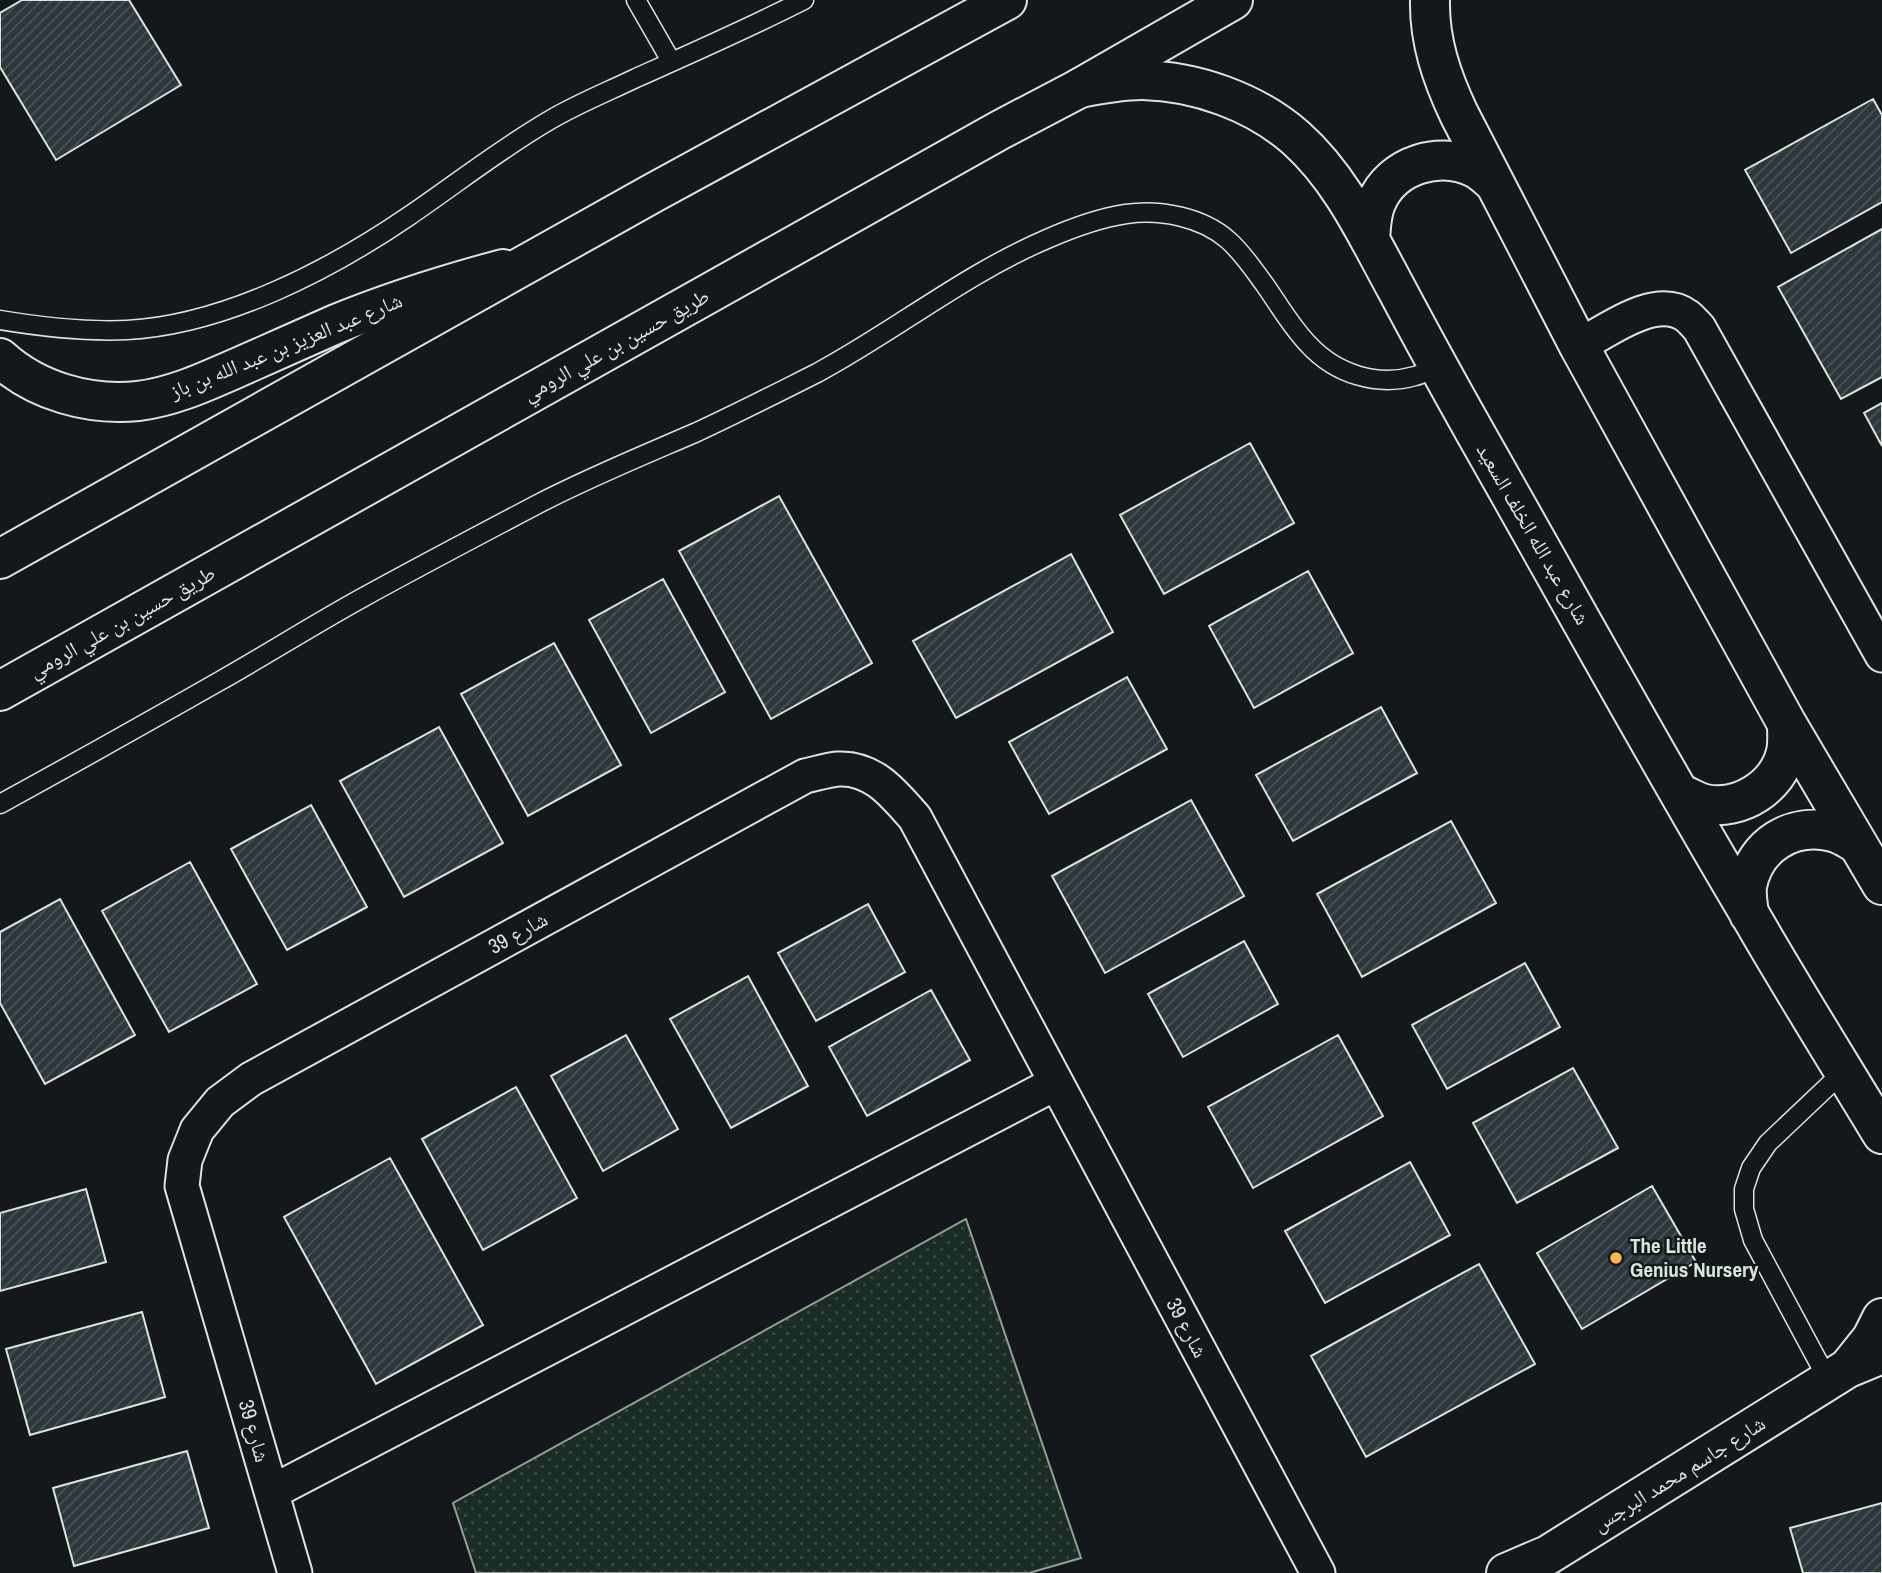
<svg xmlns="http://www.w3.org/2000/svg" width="1882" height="1573" font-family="'Archivo Narrow','Noto Naskh Arabic',sans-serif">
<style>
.park{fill:url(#park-dots);stroke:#939e99;stroke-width:2}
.building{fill:url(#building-hatch);stroke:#d8e6dc;stroke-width:2}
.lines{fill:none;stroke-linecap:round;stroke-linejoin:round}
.lane-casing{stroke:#d8e6dc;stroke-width:21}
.street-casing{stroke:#d8e6dc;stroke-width:37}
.secondary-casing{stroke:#d8e6dc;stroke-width:42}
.highway-casing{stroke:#d8e6dc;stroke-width:42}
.lane{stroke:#14181c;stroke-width:18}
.street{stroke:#14181c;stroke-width:33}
.secondary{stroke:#14181c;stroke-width:38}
.highway{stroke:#14181c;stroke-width:38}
.poi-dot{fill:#ffb74d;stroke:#14181c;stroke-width:2.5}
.labels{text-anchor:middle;stroke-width:5;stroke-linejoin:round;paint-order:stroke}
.street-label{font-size:21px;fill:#d8e6dc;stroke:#14181c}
.poi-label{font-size:21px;font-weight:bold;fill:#d8e6dc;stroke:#14181c;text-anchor:start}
</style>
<defs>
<pattern id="park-dots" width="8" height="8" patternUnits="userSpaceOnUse" patternTransform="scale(1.75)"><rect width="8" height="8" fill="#1a2d24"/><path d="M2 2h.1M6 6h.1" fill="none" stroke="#3b4b43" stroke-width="1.8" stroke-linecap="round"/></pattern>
<pattern id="building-hatch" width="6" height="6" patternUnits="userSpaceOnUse" patternTransform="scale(1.75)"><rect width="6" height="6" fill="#2c363c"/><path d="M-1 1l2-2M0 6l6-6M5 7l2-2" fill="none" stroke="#4a5358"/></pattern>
</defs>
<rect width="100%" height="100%" fill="#14181c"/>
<path class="park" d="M 966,1219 L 1081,1558 L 1029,1573 L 476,1573 L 453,1503 Z"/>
<path class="building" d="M 22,0 L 129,0 L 181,85 L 56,160 L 0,67 L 0,13 Z
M 1873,99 L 1882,115 L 1882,202 L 1791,253 L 1745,170 Z
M 1882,229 L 1882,377 L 1841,399 L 1778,287 Z
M 1882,403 L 1882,446 L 1864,413 Z
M 1250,443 L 1294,523 L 1164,594 L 1120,515 Z
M 779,496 L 872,663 L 771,719 L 679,551 Z
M 1071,554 L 1113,632 L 956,718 L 913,641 Z
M 1308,571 L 1353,653 L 1254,708 L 1209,626 Z
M 663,579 L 725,692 L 651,733 L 589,620 Z
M 554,643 L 621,765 L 528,816 L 461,694 Z
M 1127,677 L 1167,749 L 1049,814 L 1009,742 Z
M 1381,707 L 1417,773 L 1293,841 L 1256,775 Z
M 439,727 L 503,843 L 404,897 L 340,781 Z
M 1191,800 L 1244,896 L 1105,973 L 1052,876 Z
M 311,805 L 367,907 L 287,950 L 231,849 Z
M 1451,821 L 1496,903 L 1362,977 L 1317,894 Z
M 190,862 L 257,984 L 169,1032 L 102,911 Z
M 60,899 L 135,1035 L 45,1084 L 0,1003 L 0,932 Z
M 868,904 L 905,972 L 816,1021 L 778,953 Z
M 1244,941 L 1278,1004 L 1183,1057 L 1148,994 Z
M 1525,963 L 1560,1027 L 1447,1089 L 1412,1025 Z
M 748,976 L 808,1086 L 731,1128 L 670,1019 Z
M 931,990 L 970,1060 L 867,1116 L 829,1047 Z
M 626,1035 L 678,1129 L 603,1171 L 551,1076 Z
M 1338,1035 L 1383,1116 L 1253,1188 L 1208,1107 Z
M 1573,1068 L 1618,1148 L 1517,1203 L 1473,1123 Z
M 516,1087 L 577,1198 L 483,1250 L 422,1139 Z
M 390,1158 L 483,1325 L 376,1384 L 284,1217 Z
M 1410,1162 L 1450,1235 L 1325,1303 L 1285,1231 Z
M 1652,1186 L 1696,1262 L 1582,1329 L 1537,1253 Z
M 86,1189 L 106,1262 L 0,1291 L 0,1213 Z
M 1479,1264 L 1535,1364 L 1366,1457 L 1311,1356 Z
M 142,1312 L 165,1397 L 30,1435 L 6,1349 Z
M 187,1451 L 209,1528 L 74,1566 L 53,1488 Z
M 1882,1503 L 1882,1573 L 1803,1573 L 1790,1528 Z"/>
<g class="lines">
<defs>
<path id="lane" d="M 636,0 L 671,61
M 0,320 C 42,327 84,332 127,330 C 224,325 330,270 409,216 C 456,184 500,149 550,120 C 577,104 607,92 636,78 C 692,53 749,28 804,0
M 0,804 C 73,764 146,723 218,682 C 266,655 313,625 362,598 C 420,566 479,535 538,504 C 590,477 644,455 697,432 C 738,413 777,393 817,373 C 895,331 965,274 1047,239 C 1072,228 1099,218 1126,214 C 1160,209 1202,217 1228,240 C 1243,253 1253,269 1265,285 C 1279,305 1292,328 1309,345 C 1336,374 1377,387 1415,376 C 1423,374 1431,370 1438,367
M 1828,1380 L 1753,1240 L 1744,1209 L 1744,1189 L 1751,1168 L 1768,1143 L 1844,1071"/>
<path id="street" d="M 1579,346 C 1607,331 1656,293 1687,316 C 1691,319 1695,324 1699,328 L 1882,655
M 272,1492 L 1056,1083
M 295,1573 L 182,1186 L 185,1160 L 197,1130 L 220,1102 L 251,1079 L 805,776 C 815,774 827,770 838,769 C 873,767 894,794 915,818 L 1318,1573"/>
<path id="secondary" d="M 1430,0 C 1429,41 1442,78 1459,114 L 1579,346 L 1787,724 L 1882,885
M 1080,88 C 1100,84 1121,80 1142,80 C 1196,81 1255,102 1296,138 C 1341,178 1367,235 1396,288 C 1422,337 1449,386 1476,434 C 1567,594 1655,755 1749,913 C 1792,988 1838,1061 1882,1134
M 1370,240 C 1371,227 1371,215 1376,203 C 1392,164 1441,150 1477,169 C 1483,173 1489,178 1494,183
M 0,358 C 36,391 89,406 138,401 C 173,397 207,381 239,367 C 271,353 304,338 336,324 C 390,302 447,284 503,269
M 1679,793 C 1687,796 1697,802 1705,804 C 1740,811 1778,787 1786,752 C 1788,744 1787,733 1787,724
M 1749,914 C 1748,905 1746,895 1747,886 C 1755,845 1792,822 1833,832 C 1842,834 1850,840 1857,844
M 1848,1368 L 1872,1338 L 1882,1318
M 1506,1573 L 1548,1555 L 1848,1368 L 1882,1354"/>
<path id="highway" d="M 0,559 L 653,193 L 1007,0
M 0,691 L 1000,130 L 1080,88 L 1233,0"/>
</defs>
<use href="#lane" class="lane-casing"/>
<use href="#street" class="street-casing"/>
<use href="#secondary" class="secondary-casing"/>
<use href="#highway" class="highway-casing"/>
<use href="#lane" class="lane"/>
<use href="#street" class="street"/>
<use href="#secondary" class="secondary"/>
<use href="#highway" class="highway"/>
</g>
<circle class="poi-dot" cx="1616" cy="1258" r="7"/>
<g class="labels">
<g class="street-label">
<text transform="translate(616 345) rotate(-29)" y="7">طريق حسين بن علي الرومي</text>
<text transform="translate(286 346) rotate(-22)" y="7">شارع عبد العزيز بن عبد الله بن باز</text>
<text transform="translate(1533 534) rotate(60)" y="7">شارع عبد الله الخلف السعيد</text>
<text transform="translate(122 622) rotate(-29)" y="7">طريق حسين بن علي الرومي</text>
<text transform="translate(518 933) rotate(-29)" y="7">شارع 39</text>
<text transform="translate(1187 1328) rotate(62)" y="7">شارع 39</text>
<text transform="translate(254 1431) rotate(74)" y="7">شارع 39</text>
<text transform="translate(1679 1474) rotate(-32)" y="7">شارع جاسم محمد البرجس</text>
</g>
<g class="poi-label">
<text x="1630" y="1253">The Little<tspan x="1630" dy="24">Genius Nursery</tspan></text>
</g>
</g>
</svg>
